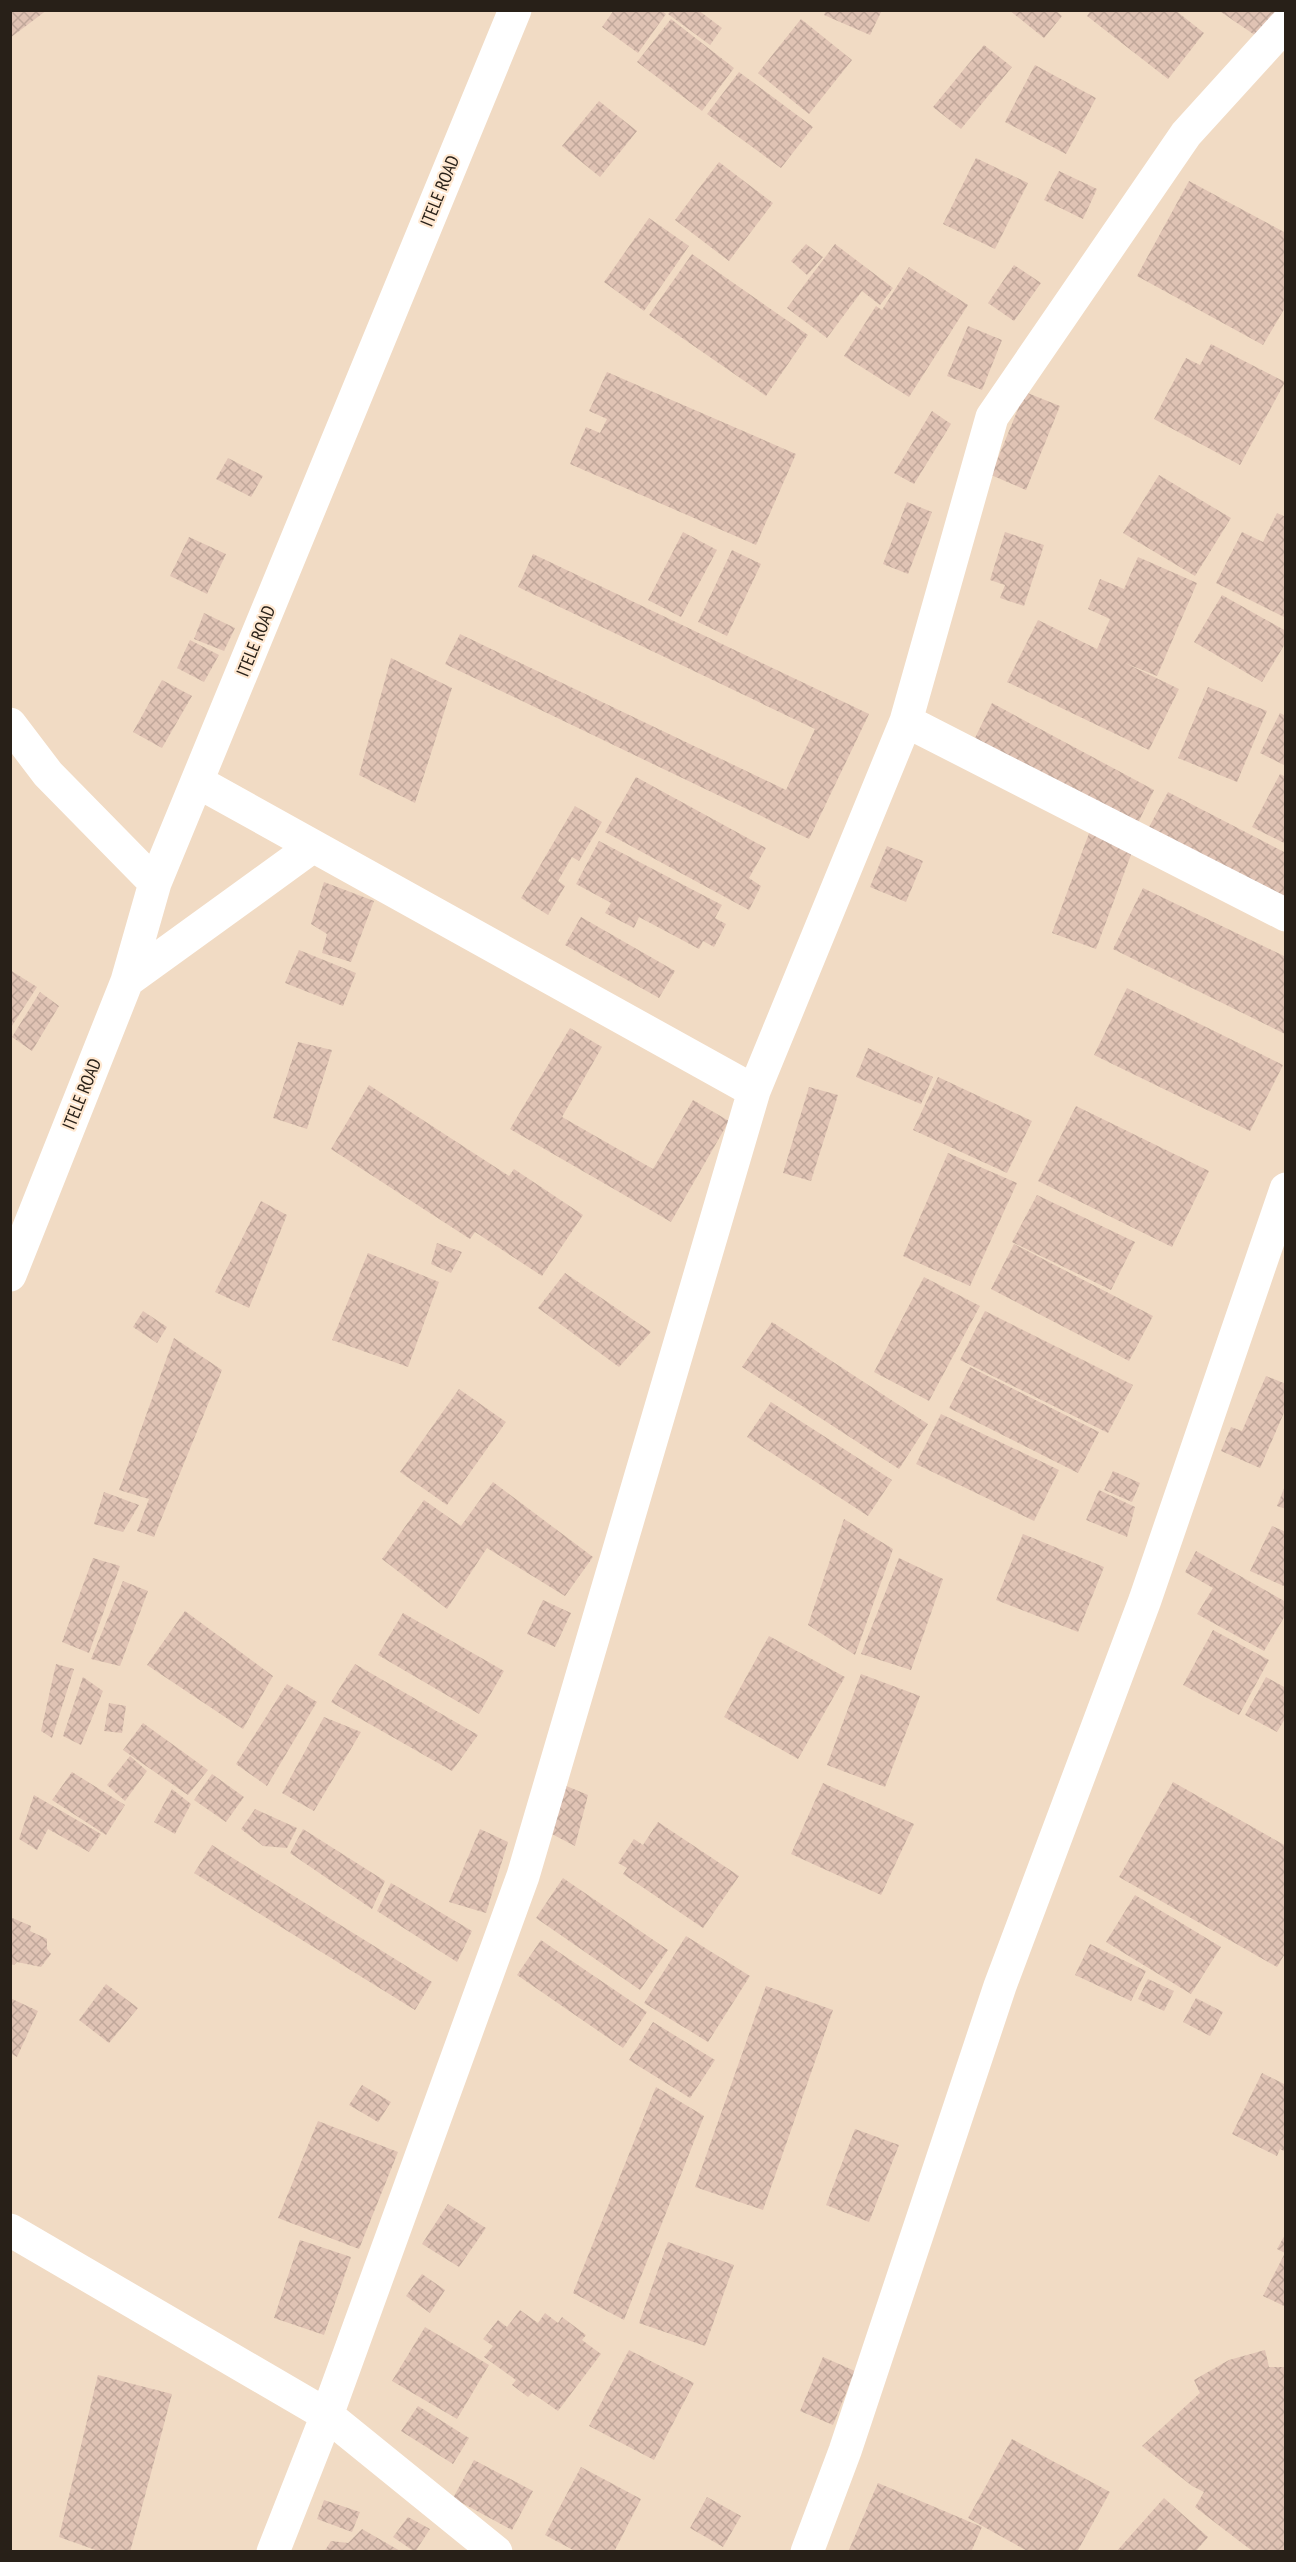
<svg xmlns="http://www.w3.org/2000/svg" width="1296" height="2562" font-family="'PT Sans Narrow',sans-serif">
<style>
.building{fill:url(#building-cross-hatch)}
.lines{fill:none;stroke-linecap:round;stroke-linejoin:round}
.minor{stroke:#fff;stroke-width:33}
.labels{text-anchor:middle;stroke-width:4.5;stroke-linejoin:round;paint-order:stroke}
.street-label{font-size:18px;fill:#282018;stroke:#ffe8d1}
</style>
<defs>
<pattern id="building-cross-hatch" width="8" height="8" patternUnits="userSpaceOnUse" patternTransform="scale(1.5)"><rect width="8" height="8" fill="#e0c3b4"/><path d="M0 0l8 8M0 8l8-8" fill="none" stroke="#c0a79a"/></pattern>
</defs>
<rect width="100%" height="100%" fill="#f1dbc4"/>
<path class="building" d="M 10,10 L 47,10 L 10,38 Z
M 614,10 L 661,10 L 666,14 L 638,53 L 602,27 Z
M 671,10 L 698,10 L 722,28 L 710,45 L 668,14 Z
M 826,10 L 882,10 L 870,35 L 824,15 Z
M 1009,10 L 1055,10 L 1062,16 L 1044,38 Z
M 1091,10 L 1175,10 L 1204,33 L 1168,79 L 1087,16 Z
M 1218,10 L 1286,10 L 1265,42 Z
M 671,19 L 734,68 L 702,111 L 637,62 Z
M 801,19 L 852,60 L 809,114 L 758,73 Z
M 984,45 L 1012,67 L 961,129 L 933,107 Z
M 1035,65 L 1096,98 L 1066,154 L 1005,122 Z
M 739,72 L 813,127 L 781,168 L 707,114 Z
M 599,101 L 637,131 L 600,177 L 562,146 Z
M 976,158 L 1028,183 L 995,249 L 943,224 Z
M 719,162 L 773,203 L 729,261 L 675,220 Z
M 1059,171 L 1097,189 L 1083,219 L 1044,200 Z
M 1189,181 L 1286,233 L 1286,306 L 1263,345 L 1137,276 Z
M 649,218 L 689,246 L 644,311 L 604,282 Z
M 806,244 L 823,257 L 807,275 L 791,261 Z
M 835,244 L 893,288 L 880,305 L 862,291 L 827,338 L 787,308 Z
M 692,254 L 808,335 L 766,396 L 649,315 Z
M 1014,265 L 1041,283 L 1014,321 L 988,303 Z
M 909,267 L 968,305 L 909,397 L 844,356 L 876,306 L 882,310 Z
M 968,326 L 1002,340 L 982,390 L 947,376 Z
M 1211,344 L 1285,382 L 1240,465 L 1154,419 L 1186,358 L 1200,365 Z
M 607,372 L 796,454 L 756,545 L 570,464 L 586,427 L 600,433 L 607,419 L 589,411 Z
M 1025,392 L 1060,406 L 1026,490 L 991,475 Z
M 932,411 L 951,424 L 914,484 L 894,473 Z
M 228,458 L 263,476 L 251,497 L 216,479 Z
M 1159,475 L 1231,518 L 1195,576 L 1123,533 Z
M 907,502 L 932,512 L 908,574 L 883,564 Z
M 1277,513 L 1286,517 L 1286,618 L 1216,583 L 1242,532 L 1263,542 Z
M 683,532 L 717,550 L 681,617 L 648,600 Z
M 1005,532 L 1044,545 L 1024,606 L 1000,598 L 1005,585 L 990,580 Z
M 189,537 L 226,554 L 207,594 L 170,576 Z
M 732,550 L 761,564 L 727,636 L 698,622 Z
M 533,554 L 869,714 L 809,839 L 445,664 L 460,634 L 786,790 L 815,729 L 518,587 Z
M 1138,557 L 1197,583 L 1157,676 L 1125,663 L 1179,689 L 1149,750 L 1007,682 L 1038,620 L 1097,649 L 1110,619 L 1088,609 L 1100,579 L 1124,589 Z
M 1222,595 L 1286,631 L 1286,642 L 1262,682 L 1194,642 Z
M 204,613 L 235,628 L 224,651 L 194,639 Z
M 190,640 L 219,655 L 204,682 L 177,668 Z
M 391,658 L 452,688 L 415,803 L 359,775 Z
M 162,680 L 192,696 L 162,748 L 133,732 Z
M 1208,687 L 1267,711 L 1237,782 L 1178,758 Z
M 992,703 L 1154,790 L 1135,829 L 975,738 Z
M 1280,713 L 1286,716 L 1286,766 L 1260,753 Z
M 1280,774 L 1286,777 L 1286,844 L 1252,827 Z
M 636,777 L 766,848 L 749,878 L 761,886 L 749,910 L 605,832 Z
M 1168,792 L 1286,853 L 1286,900 L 1148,829 Z
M 575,806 L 602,822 L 579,861 L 572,857 L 558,881 L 565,886 L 548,915 L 521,898 Z
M 1091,828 L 1135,844 L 1096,949 L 1052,933 Z
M 599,841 L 722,905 L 715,918 L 726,924 L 714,947 L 703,941 L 699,949 L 639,917 L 634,928 L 605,913 L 611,903 L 576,884 Z
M 887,846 L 923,861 L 906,902 L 870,887 Z
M 324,882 L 374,901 L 351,962 L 322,953 L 327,934 L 311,924 Z
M 1143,888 L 1286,957 L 1285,1034 L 1113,949 Z
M 581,917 L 675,971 L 659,998 L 565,945 Z
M 299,950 L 356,973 L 343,1006 L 285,983 Z
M 10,970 L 37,987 L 10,1029 Z
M 1127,988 L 1283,1065 L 1250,1131 L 1094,1055 Z
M 40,992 L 59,1006 L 32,1051 L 12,1037 Z
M 570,1028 L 602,1047 L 562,1117 L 653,1169 L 693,1100 L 729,1121 L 671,1222 L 510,1129 Z
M 298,1042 L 332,1050 L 307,1129 L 273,1118 Z
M 868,1048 L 933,1077 L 921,1104 L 856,1077 Z
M 938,1077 L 1032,1121 L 1007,1173 L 913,1130 Z
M 369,1085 L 509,1176 L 514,1169 L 583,1215 L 542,1276 L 475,1232 L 470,1239 L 331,1149 Z
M 809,1087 L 838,1095 L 811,1181 L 783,1173 Z
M 1076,1106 L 1209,1171 L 1172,1247 L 1038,1181 Z
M 948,1153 L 1017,1183 L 970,1286 L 903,1256 Z
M 1037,1195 L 1135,1242 L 1111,1290 L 1012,1242 Z
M 261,1201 L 287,1215 L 249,1308 L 215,1292 Z
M 437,1243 L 462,1252 L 451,1273 L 431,1264 Z
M 1014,1244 L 1153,1316 L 1129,1361 L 991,1289 Z
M 368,1253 L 439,1282 L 408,1367 L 332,1340 Z
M 565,1273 L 651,1332 L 619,1367 L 538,1308 Z
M 924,1277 L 980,1306 L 929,1401 L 874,1372 Z
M 143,1311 L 167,1327 L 157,1343 L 133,1327 Z
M 985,1311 L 1133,1385 L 1108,1433 L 960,1360 Z
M 772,1322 L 928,1424 L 899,1469 L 742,1367 Z
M 174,1338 L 222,1370 L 154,1537 L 137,1531 L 149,1499 L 119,1490 Z
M 970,1367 L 1099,1432 L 1078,1473 L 949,1408 Z
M 1266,1376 L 1286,1384 L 1286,1408 L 1260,1468 L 1221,1451 L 1231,1427 L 1242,1431 Z
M 459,1389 L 506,1422 L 447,1505 L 400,1472 Z
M 771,1402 L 892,1480 L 868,1516 L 747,1437 Z
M 941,1414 L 1059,1470 L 1034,1521 L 916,1464 Z
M 1113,1471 L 1140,1483 L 1132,1502 L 1104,1490 Z
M 493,1482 L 593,1557 L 565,1596 L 487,1548 L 447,1609 L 382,1559 L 424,1500 L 461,1526 Z
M 1285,1486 L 1286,1486 L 1286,1509 L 1277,1506 Z
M 1099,1490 L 1135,1507 L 1127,1537 L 1086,1520 Z
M 104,1492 L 139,1505 L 123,1532 L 94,1524 Z
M 844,1519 L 893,1549 L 855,1655 L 808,1625 Z
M 1272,1526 L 1286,1532 L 1286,1587 L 1250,1571 Z
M 1023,1534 L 1104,1567 L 1078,1632 L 996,1600 Z
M 1196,1551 L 1286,1602 L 1286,1614 L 1264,1651 L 1197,1614 L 1213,1588 L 1185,1572 Z
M 93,1558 L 120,1566 L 89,1653 L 62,1642 Z
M 899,1558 L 943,1579 L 911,1670 L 861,1654 Z
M 123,1581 L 148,1591 L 120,1666 L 91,1659 Z
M 543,1600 L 571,1613 L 555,1647 L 527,1634 Z
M 185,1611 L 273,1676 L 243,1729 L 147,1665 Z
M 403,1613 L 504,1671 L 479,1714 L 378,1655 Z
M 1213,1630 L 1269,1660 L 1239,1715 L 1183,1685 Z
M 769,1636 L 845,1677 L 798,1759 L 724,1717 Z
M 56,1664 L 74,1669 L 52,1738 L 41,1731 Z
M 355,1664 L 478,1735 L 452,1771 L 331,1702 Z
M 861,1674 L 920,1696 L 885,1787 L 827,1765 Z
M 83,1677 L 103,1691 L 81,1745 L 63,1736 Z
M 1266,1677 L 1286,1688 L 1286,1717 L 1277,1732 L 1245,1715 Z
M 287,1684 L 317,1702 L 267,1786 L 236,1764 Z
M 109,1703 L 126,1706 L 122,1733 L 104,1731 Z
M 324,1717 L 361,1732 L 314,1811 L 282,1793 Z
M 143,1723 L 208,1770 L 188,1795 L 123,1750 Z
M 130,1756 L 147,1771 L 125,1801 L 107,1785 Z
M 72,1772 L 125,1805 L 106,1835 L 52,1800 Z
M 212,1774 L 244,1797 L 226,1822 L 194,1800 Z
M 1173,1782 L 1286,1846 L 1286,1952 L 1277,1967 L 1119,1877 Z
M 823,1783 L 914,1824 L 881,1895 L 791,1854 Z
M 564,1785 L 588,1795 L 575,1846 L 546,1831 Z
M 172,1789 L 191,1804 L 175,1834 L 154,1822 Z
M 34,1795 L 101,1834 L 89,1852 L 48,1829 L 37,1850 L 19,1839 Z
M 255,1809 L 297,1828 L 287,1848 L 263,1846 L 241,1829 Z
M 658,1822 L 739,1876 L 703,1928 L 623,1874 L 627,1868 L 618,1863 L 634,1839 L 643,1845 Z
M 303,1829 L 385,1881 L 372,1909 L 290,1853 Z
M 480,1829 L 508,1842 L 486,1913 L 449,1902 Z
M 212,1845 L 432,1982 L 415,2010 L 194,1873 Z
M 563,1878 L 668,1950 L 640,1990 L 536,1918 Z
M 391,1883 L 472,1931 L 457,1962 L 377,1911 Z
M 1135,1895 L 1221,1947 L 1191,1994 L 1106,1942 Z
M 10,1917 L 31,1926 L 30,1931 L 47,1939 L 47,1949 L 51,1954 L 41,1967 L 17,1962 L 14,1965 L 10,1964 Z
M 686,1936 L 750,1976 L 708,2042 L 644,2003 Z
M 541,1940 L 647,2012 L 623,2048 L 517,1975 Z
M 1090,1944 L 1146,1971 L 1131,2001 L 1075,1975 Z
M 1148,1979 L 1174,1991 L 1164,2011 L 1138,1999 Z
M 106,1984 L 138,2008 L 109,2043 L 79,2020 Z
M 766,1986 L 833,2010 L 763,2210 L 695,2187 Z
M 10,1998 L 38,2011 L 17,2057 L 10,2053 Z
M 1196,1998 L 1223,2012 L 1210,2036 L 1183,2022 Z
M 653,2022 L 715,2060 L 690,2098 L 629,2060 Z
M 1262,2073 L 1286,2085 L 1286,2152 L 1280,2149 L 1277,2156 L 1232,2134 Z
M 362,2085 L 391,2102 L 378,2122 L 349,2105 Z
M 656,2087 L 704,2116 L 624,2320 L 573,2293 Z
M 318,2121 L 398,2152 L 359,2249 L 278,2218 Z
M 855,2129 L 899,2145 L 869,2222 L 826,2205 Z
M 448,2204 L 486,2228 L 459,2267 L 422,2244 Z
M 1286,2233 L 1286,2307 L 1263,2296 L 1285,2253 L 1277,2249 Z
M 300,2240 L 351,2257 L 324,2335 L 274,2318 Z
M 668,2242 L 734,2265 L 705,2346 L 639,2323 Z
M 422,2274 L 445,2290 L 430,2313 L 406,2296 Z
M 520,2310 L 538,2323 L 545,2313 L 558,2323 L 562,2317 L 586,2335 L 582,2340 L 601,2354 L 558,2411 L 532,2393 L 528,2397 L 512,2385 L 516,2380 L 484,2357 L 493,2346 L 483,2339 L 498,2320 L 507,2327 Z
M 425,2327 L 489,2365 L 457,2419 L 392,2381 Z
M 629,2350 L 694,2383 L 654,2460 L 589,2426 Z
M 1265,2350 L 1269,2367 L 1286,2367 L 1286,2552 L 1254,2552 L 1243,2544 L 1195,2507 L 1204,2492 L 1192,2486 L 1142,2446 L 1200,2393 L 1194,2380 L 1229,2360 Z
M 823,2357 L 855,2371 L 833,2425 L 800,2411 Z
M 98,2375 L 172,2394 L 130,2552 L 101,2552 L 59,2537 Z
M 418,2406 L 469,2438 L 453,2464 L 401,2431 Z
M 1012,2439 L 1110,2492 L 1077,2552 L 1029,2552 L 968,2518 Z
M 474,2460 L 533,2491 L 512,2530 L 453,2498 Z
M 581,2467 L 641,2499 L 614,2552 L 577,2552 L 545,2535 Z
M 878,2483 L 982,2527 L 971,2552 L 848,2552 Z
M 707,2497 L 741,2516 L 723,2547 L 690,2528 Z
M 1164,2498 L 1208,2537 L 1195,2552 L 1116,2552 Z
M 324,2500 L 360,2512 L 352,2532 L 317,2519 Z
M 408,2517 L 430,2529 L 415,2552 L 393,2537 Z
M 362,2529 L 402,2552 L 324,2552 L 331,2541 L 348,2543 Z"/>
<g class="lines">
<path class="minor" d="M 906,721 L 1286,915
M 10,724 L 48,774 L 155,883
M 198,782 L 754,1091
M 127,981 L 312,847
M 10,1275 L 127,981 L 155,883 L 515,10
M 10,2230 L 327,2415 L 496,2552
M 273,2552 L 327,2415 L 523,1876 L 754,1091 L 906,721 L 992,417 L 1186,134 L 1286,24
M 807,2552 L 845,2451 L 1000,1986 L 1145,1600 L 1286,1189"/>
</g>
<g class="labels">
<g class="street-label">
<text transform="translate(440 191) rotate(-68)" y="6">ITELE ROAD</text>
<text transform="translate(256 641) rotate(-68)" y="6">ITELE ROAD</text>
<text transform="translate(82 1094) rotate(-68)" y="6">ITELE ROAD</text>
</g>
</g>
<rect width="1296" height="2562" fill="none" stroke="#282018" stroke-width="24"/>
</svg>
